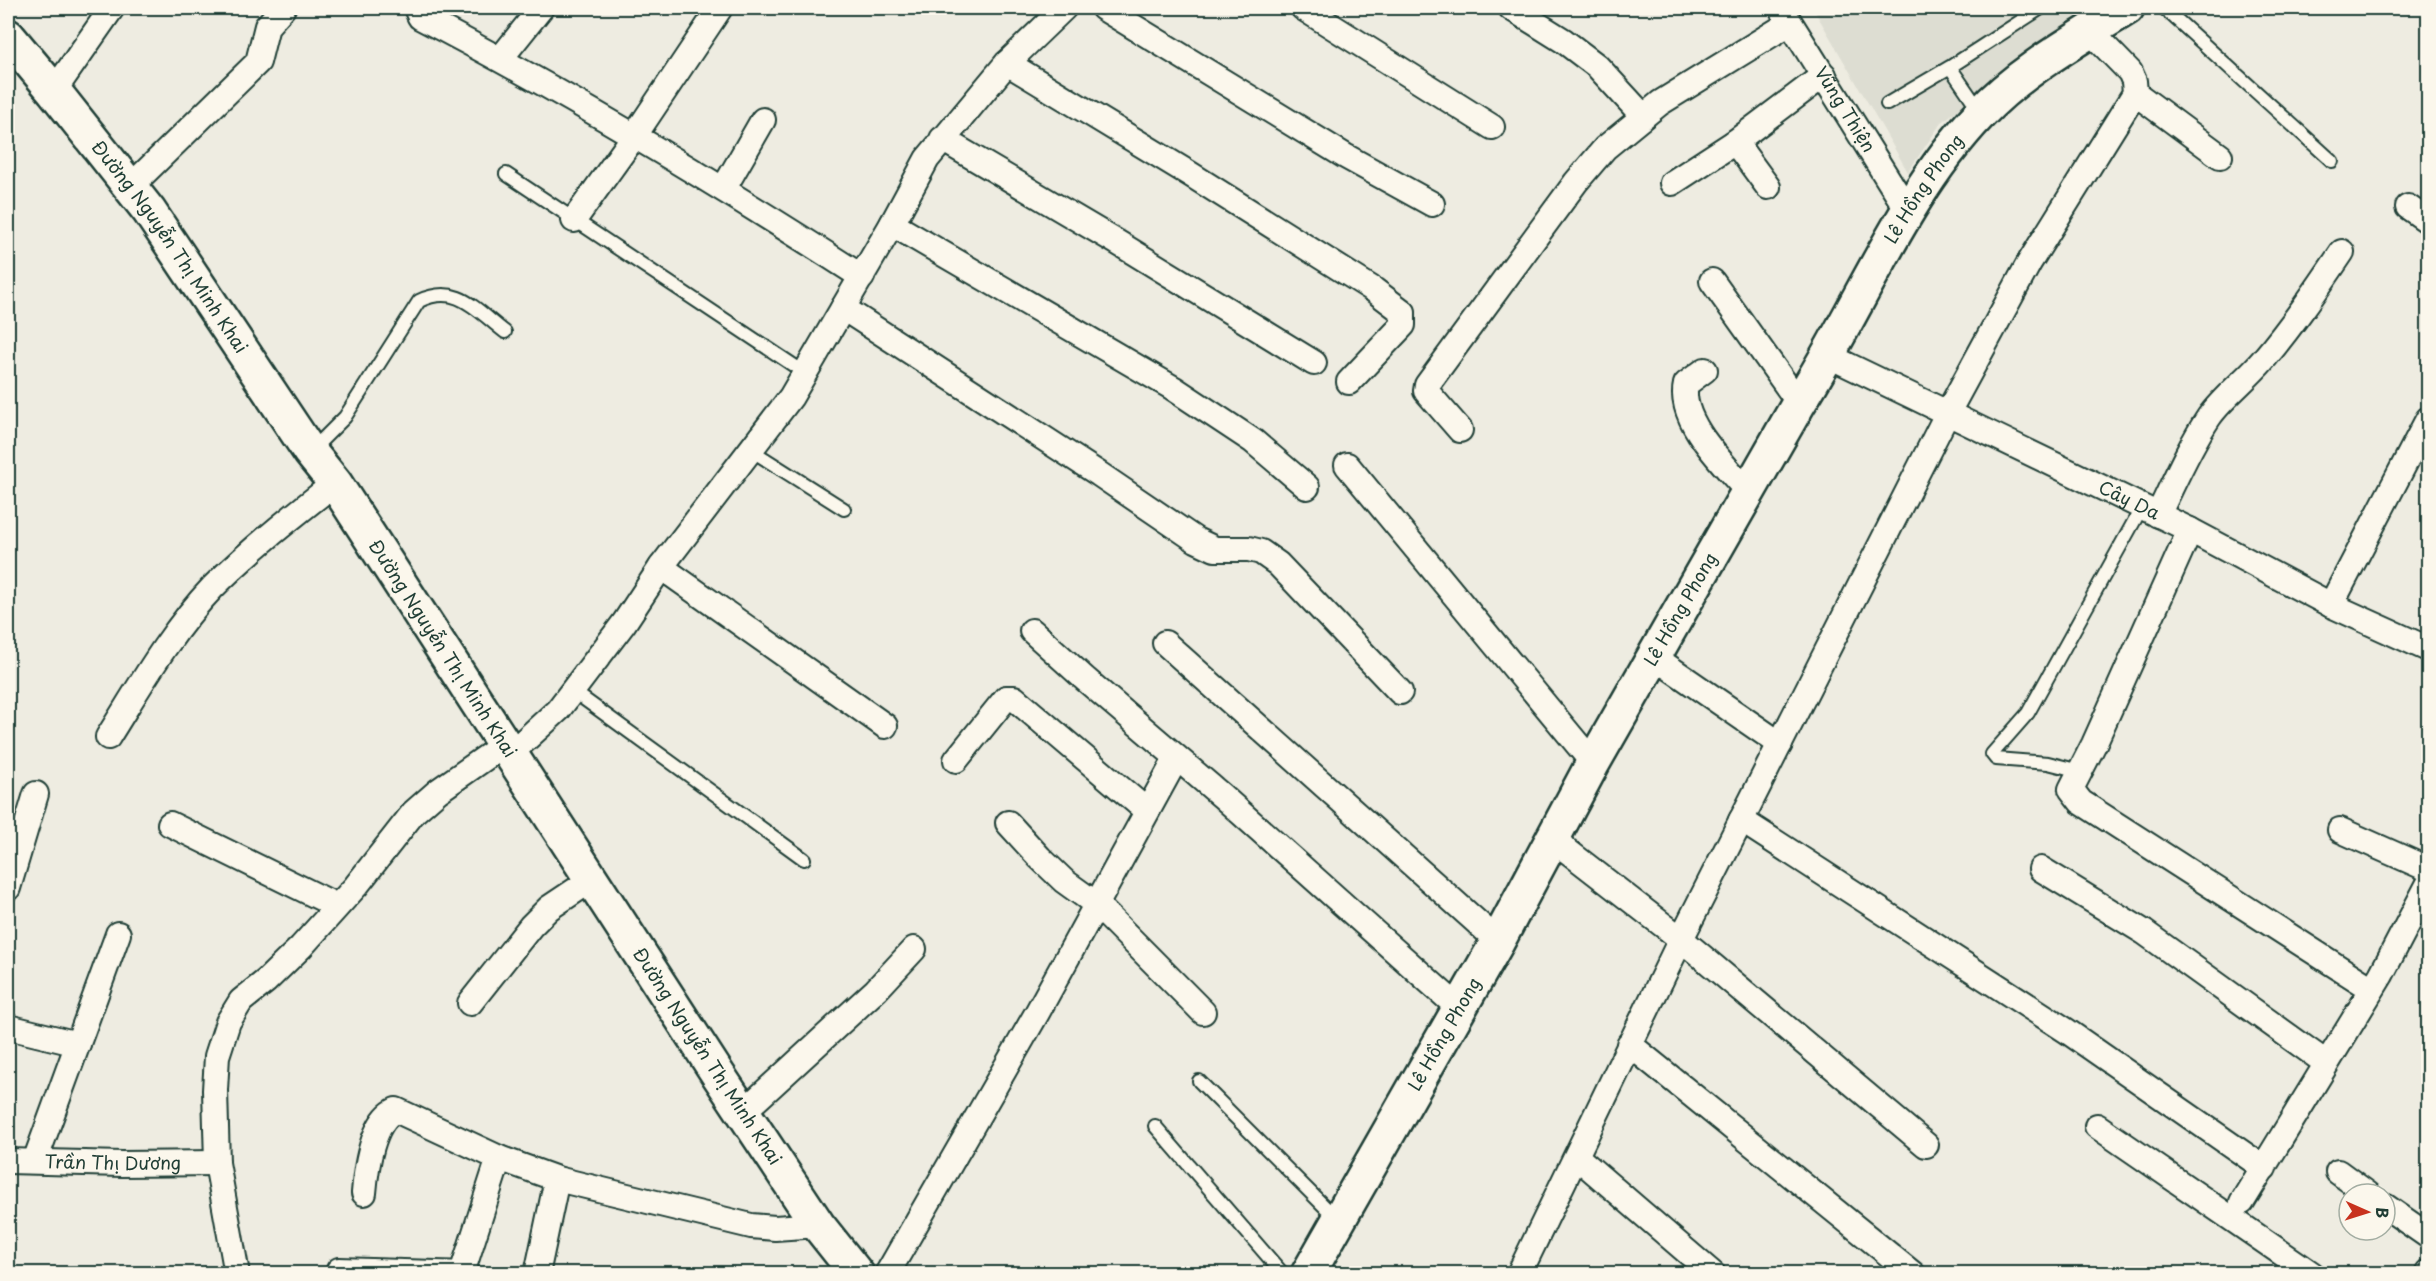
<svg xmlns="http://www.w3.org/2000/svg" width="2436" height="1281" font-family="'Playpen Sans',sans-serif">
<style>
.built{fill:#ddddd2}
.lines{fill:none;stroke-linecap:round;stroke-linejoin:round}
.lane-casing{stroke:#1f3d34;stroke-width:16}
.street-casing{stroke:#1f3d34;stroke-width:28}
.secondary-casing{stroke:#1f3d34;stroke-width:38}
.lane{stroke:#fbf7ec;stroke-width:12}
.street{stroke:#fbf7ec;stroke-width:24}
.secondary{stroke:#fbf7ec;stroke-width:33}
.labels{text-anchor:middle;stroke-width:4.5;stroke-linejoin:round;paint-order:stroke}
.street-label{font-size:18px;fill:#1f3d34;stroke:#fbf7ec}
</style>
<rect width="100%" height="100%" fill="#eeece1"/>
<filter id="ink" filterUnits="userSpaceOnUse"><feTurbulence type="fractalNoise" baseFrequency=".0167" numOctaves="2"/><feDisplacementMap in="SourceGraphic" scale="12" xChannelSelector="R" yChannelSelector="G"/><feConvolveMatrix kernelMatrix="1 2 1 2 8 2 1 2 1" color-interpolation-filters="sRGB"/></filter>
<g filter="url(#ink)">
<path class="built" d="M 1813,8 L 2086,8 L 1941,123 L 1908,172 Z"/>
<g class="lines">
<defs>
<path id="lane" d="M 2164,8 L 2332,161
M 1887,104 L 1950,67
M 1980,111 L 1950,67 L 2041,8
M 506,174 L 805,373
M 312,450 L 345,417 L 419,301 C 457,283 475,309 505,332
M 751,450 L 844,509
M 573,691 L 804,859
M 2080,771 L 2048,763 L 1996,759 L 1992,754 L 2028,713 L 2142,507
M 1199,1081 L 1338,1220
M 1155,1126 L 1283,1274"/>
<g id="street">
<path d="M 416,8 L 420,17 C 573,96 718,184 862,277"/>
<path d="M 1103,8 L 1345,156 L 1432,204"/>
<path d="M 1303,8 L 1492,127"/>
<path d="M 1511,8 L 1564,41 L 1597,66 L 1643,116"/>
<path id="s1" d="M 1781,8 L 1908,211"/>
<path d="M 501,58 L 541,8"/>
<path d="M 1007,63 L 1190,174 L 1374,290 L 1403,312 L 1403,325 L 1349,382"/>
<path d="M 54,91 L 112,8"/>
<path d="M 2135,93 L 2220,156"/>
<path d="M 942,139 L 1115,241 L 1314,363"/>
<path d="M 1735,142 L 1768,187"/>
<path d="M 1672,183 L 1735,142 L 1824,75"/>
<path d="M 129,188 L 258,62 L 267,26 L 283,8"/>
<path d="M 724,188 L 763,120"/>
<path d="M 2408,207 L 2428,221"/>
<path d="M 574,220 L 635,135 L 720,8"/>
<path d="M 892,224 L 1173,388 L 1253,441 L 1307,487"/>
<path d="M 1712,281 L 1799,403"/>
<path d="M 843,308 L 1099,474 L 1196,540 L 1215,549 L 1249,549 L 1261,552 L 1278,564 L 1400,692"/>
<path id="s2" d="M 1829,356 L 2190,530 L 2331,605 L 2428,649"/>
<path d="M 1705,370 L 1686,384 C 1677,421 1727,467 1749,493"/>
<path d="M 1460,430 L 1426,391 L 1427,385 L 1576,182 L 1605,148 L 1660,103 L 1790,23"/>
<path d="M 1347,465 L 1593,763"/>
<path d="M 2158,515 C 2174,482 2189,447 2209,417 C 2223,397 2246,380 2263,360 C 2292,326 2317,289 2342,252"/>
<path d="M 2190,530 L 2094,744 L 2071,789 L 2081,802 L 2372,989"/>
<path d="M 661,567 L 885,726"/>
<path d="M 2331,605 L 2428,419"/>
<path d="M 1032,631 L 1085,679 L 1222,796 L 1460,1009"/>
<path d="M 1165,643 L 1498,941"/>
<path d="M 1654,657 L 1780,744"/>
<path d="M 108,737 C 140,686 171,631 213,587 C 251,549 293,516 335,483"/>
<path d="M 511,753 L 558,710 L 624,623 L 661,567 L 791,397 L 892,224 L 927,159 L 1007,63 L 1064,8"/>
<path d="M 956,760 L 1006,698 L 1014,698 L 1147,811"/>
<path d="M 1741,820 L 2067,1031 L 2264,1168"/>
<path d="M 1008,823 L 1040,858 L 1064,881 L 1096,904 L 1203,1012"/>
<path d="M 170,824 L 337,906"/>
<path d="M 2340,830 L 2428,869"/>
<path d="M 1552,839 L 1681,939 L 1926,1145"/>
<path d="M 2041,869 L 2144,932 L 2326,1063"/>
<path d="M 8,888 L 36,794"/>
<path d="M 470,1003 L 531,926 L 549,908 L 591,880"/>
<path d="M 8,1027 L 78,1044"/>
<path d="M 1629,1044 L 1913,1274"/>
<path d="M 744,1111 L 876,990 L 914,949"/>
<path d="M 2097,1126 L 2312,1274"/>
<path d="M 1577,1157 L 1713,1274"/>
<path id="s3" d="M 8,1161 L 122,1164 L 217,1163"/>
<path d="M 35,1161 L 118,934"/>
<path d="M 2338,1172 L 2368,1194"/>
<path d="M 364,1193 C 366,1169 372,1121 396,1110 L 499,1158 L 557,1179 L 751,1226 L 775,1228 L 818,1225"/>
<path d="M 2242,1202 L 2381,975 L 2428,885"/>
<path d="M 2385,1206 L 2428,1236"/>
<path d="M 339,1270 L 468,1274"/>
<path d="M 462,1273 L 499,1158"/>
<path d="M 237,1274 L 217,1163 L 215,1090 L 217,1056 L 228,1022 L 241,1001 L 266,981 L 301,947 L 356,886 L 414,812 L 438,791 L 505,744"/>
<path d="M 537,1274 L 557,1179"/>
<path d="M 887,1274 L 1037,1013 L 1176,759"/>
<path d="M 1519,1274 L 1681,939 L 1947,414 L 2029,263 L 2135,93 L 2134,81 L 2130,72 L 2090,31"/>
<path d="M 2428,1274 L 2428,1272"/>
</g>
<g id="secondary">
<path id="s4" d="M 8,36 L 54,91 L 149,211 L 310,452 L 335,483 L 719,1076 L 818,1225 L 857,1274"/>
<path id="s5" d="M 1308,1274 L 1498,941 L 1593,763 L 1799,403 C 1859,309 1903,195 1980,114 C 2020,71 2078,39 2127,8"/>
</g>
</defs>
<use href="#lane" class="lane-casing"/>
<use href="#street" class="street-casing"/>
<use href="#secondary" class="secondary-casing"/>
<use href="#lane" class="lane"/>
<use href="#street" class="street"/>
<use href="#secondary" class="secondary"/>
</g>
</g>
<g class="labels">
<g class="street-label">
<text dy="6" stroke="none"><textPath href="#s1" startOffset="120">Vũng Thiện</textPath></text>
<text dy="6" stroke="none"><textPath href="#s5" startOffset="1248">Lê Hồng Phong</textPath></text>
<text dy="6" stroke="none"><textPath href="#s4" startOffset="266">Đường Nguyễn Thị Minh Khai</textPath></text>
<text dy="6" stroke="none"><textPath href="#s2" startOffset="333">Cây Da</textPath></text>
<text dy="6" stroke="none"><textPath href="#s5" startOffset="762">Lê Hồng Phong</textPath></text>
<text dy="6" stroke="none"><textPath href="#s4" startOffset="752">Đường Nguyễn Thị Minh Khai</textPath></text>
<text dy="6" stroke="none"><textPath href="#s5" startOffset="276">Lê Hồng Phong</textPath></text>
<text dy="6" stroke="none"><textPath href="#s4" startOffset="1238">Đường Nguyễn Thị Minh Khai</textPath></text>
<text dy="6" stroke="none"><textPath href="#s3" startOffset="105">Trần Thị Dương</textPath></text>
</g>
</g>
<rect width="2436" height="1281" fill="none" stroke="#fbf7ec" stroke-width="30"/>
<rect x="15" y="15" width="2406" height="1251" fill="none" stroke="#1f3d34" stroke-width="2" filter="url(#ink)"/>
<g transform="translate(2367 1212) rotate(93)"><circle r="28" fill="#fbf7ec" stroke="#a3ada2" stroke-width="1.5"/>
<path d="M0-4.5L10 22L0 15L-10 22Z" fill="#c8321e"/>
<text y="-9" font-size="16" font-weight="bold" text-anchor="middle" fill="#1f3d34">B</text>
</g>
</svg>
